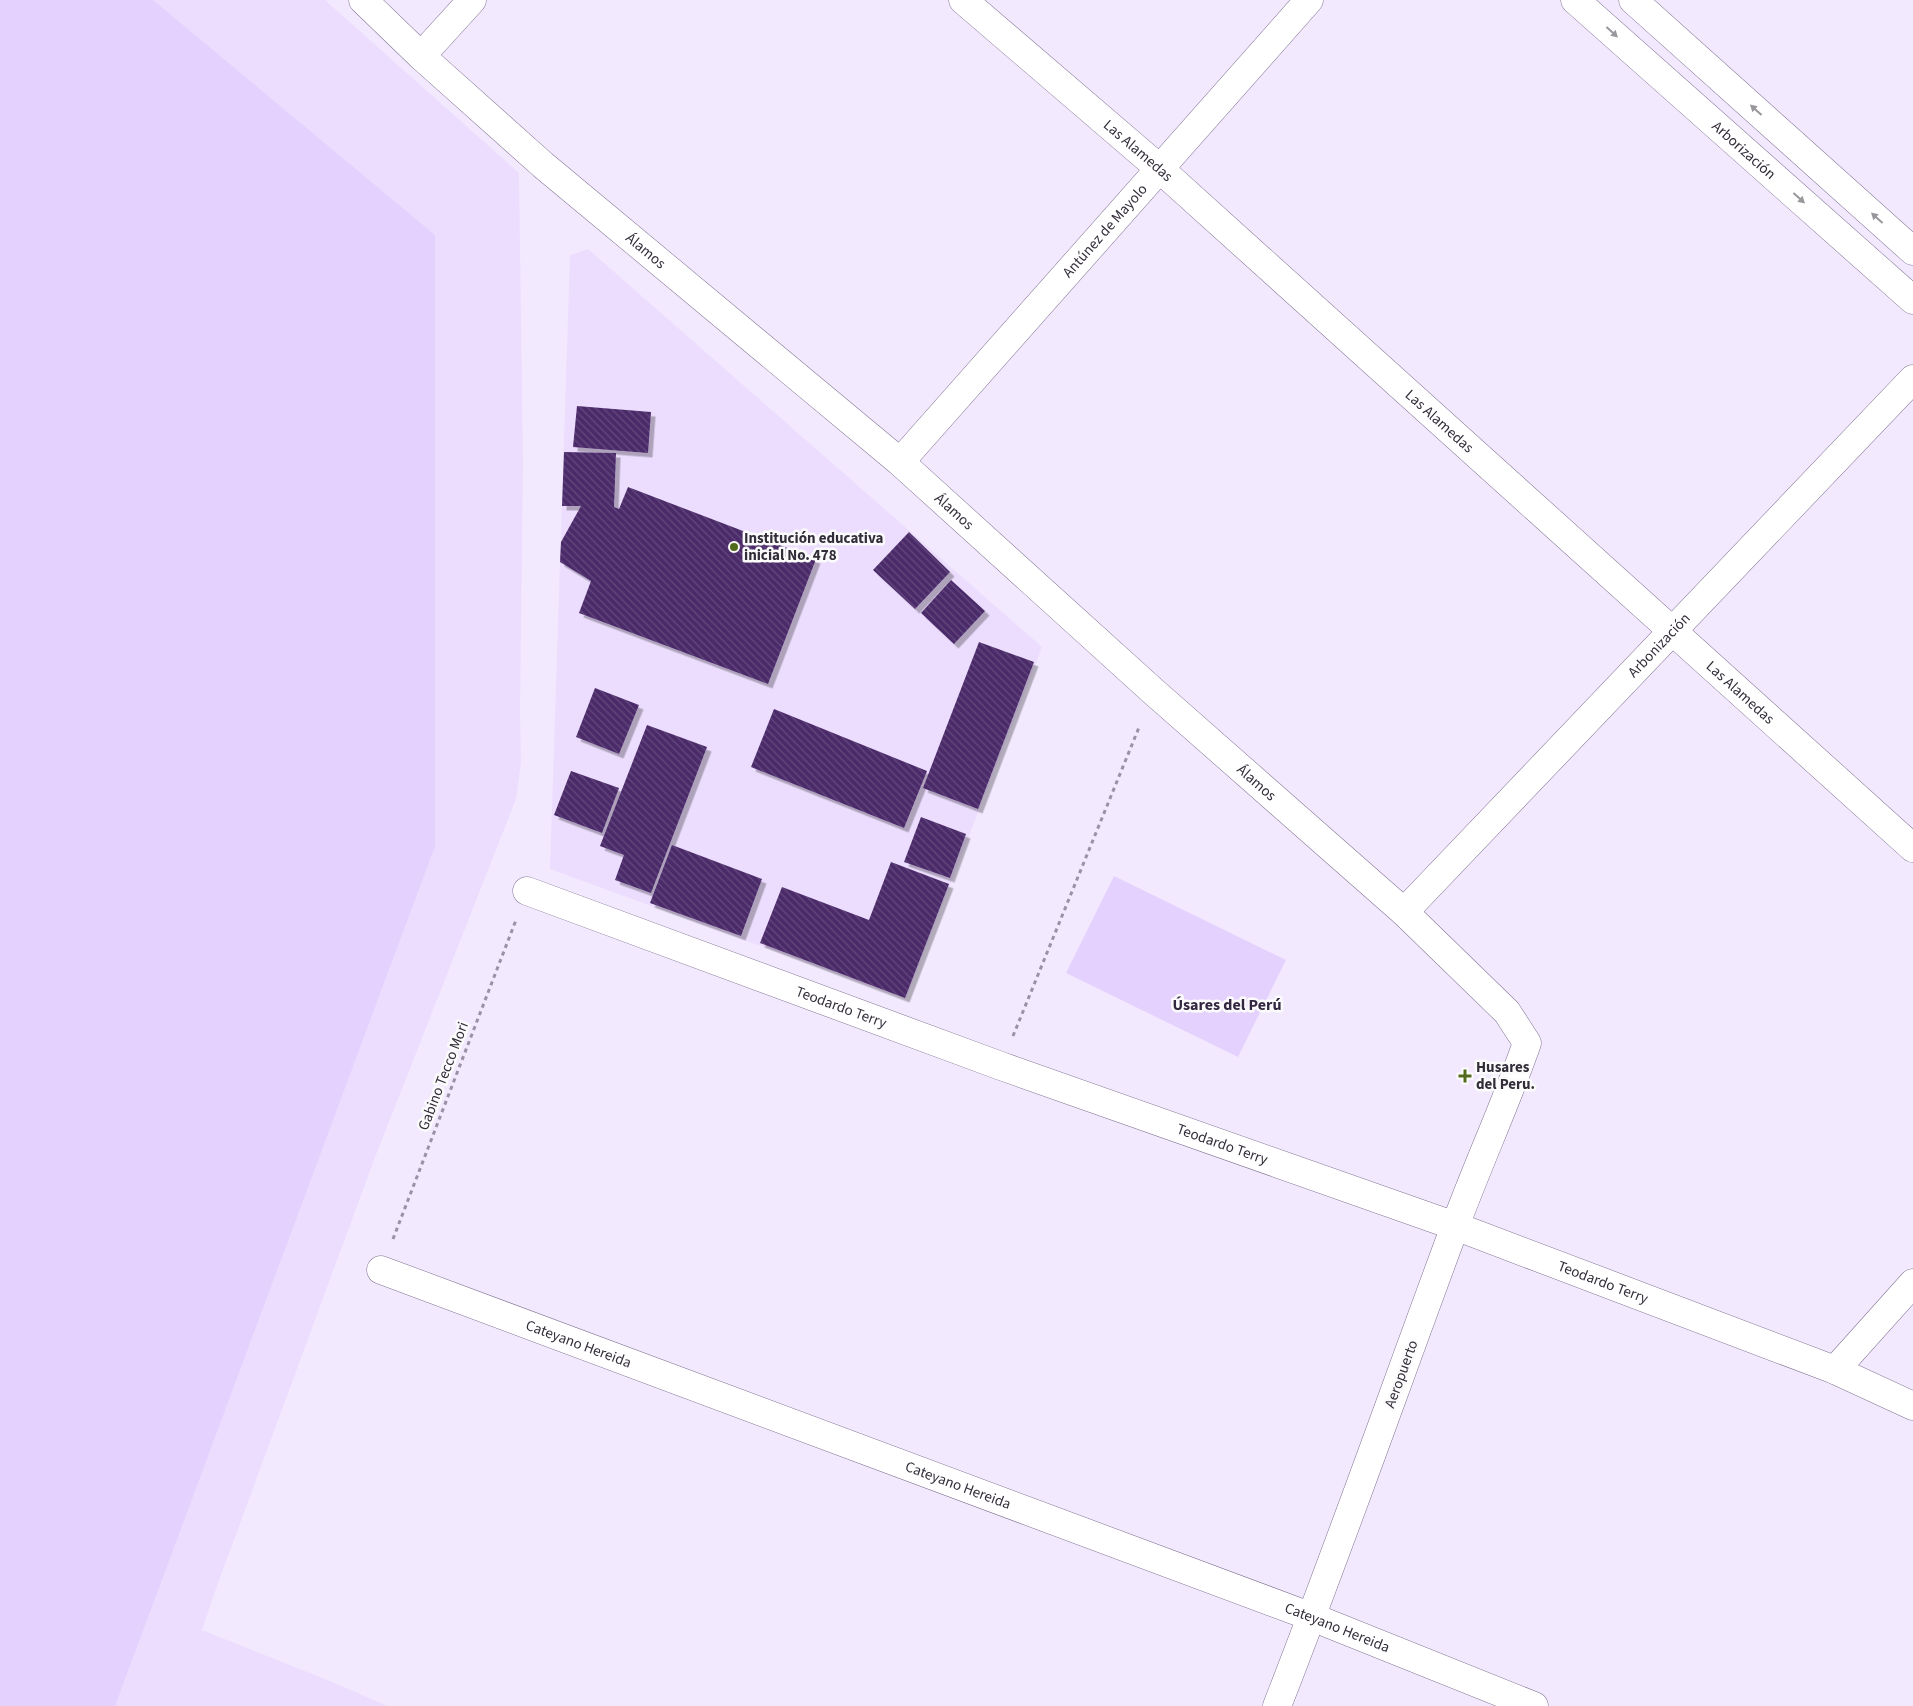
<svg xmlns="http://www.w3.org/2000/svg" width="1913" height="1706" font-family="'Source Sans 3',sans-serif">
<style>
.built{fill:#ecddfe}
.grass{fill:#e5d1fd}
.building{fill:url(#building-back-hatch);filter:url(#shadow)}
.lines{fill:none;stroke-linecap:round;stroke-linejoin:round}
.minor-casing{stroke:#837594;stroke-width:29}
.major-casing{stroke:#837594;stroke-width:29}
.path{stroke:#9a92a4;stroke-width:3;stroke-dasharray:4 4;stroke-linecap:butt}
.minor{stroke:#fff;stroke-width:28}
.major{stroke:#fff;stroke-width:28}
.oneway{fill:#99969c}
.poi-dot{fill:#526a1b;stroke:#fbfbfb;stroke-width:2}
.labels{text-anchor:middle;stroke-width:5;stroke-linejoin:round;paint-order:stroke}
.street-label{font-size:15px;fill:#332d3a;stroke:#fbfbfb}
.poi-label{font-size:15px;font-weight:bold;fill:#332d3a;stroke:#fbfbfb;text-anchor:start}
.neighbourhood-label{font-size:16px;font-weight:bold;fill:#332741;stroke:#fbfbfb}
</style>
<defs>
<pattern id="building-back-hatch" width="6" height="6" patternUnits="userSpaceOnUse" patternTransform="scale(1.25)"><rect width="6" height="6" fill="#4b2b6a"/><path d="M-1 5l2 2M0 0l6 6M5-1l2 2" fill="none" stroke="#63497c"/></pattern>
<filter id="shadow"><feDropShadow dx="4.5" dy="4.5" stdDeviation="0" flood-color="#0004"/></filter>
</defs>
<rect width="100%" height="100%" fill="#f2e9fe"/>
<path class="built" d="M 0,0 L 325,0 L 519,173 L 523,463 L 520,711 L 521,763 L 516,799 L 374,1160 L 217,1586 L 202,1630 L 335,1683 L 387,1706 L 0,1706 Z
M 588,249 L 1042,647 L 906,999 L 550,869 L 570,255 Z"/>
<path class="grass" d="M 0,0 L 153,0 L 435,235 L 435,846 L 115,1706 L 0,1706 Z
M 1114,876 L 1286,960 L 1238,1057 L 1066,973 Z"/>
<path class="building" d="M 577,406 L 651,412 L 648,453 L 573,447 Z
M 564,452 L 616,453 L 614,507 L 619,509 L 628,487 L 816,559 L 768,684 L 579,613 L 591,581 L 560,562 L 561,542 L 581,506 L 562,506 Z
M 909,532 L 950,572 L 915,609 L 873,570 Z
M 951,580 L 985,611 L 954,644 L 921,613 Z
M 979,642 L 1034,662 L 978,809 L 923,788 Z
M 595,688 L 639,705 L 619,754 L 576,737 Z
M 774,709 L 927,771 L 904,828 L 751,767 Z
M 647,725 L 707,747 L 651,893 L 615,880 L 624,855 L 600,846 Z
M 571,771 L 619,788 L 602,833 L 554,815 Z
M 921,817 L 966,834 L 950,878 L 904,862 Z
M 672,845 L 762,879 L 741,936 L 650,903 Z
M 891,862 L 949,884 L 905,998 L 760,943 L 782,887 L 869,920 Z"/>
<g class="lines">
<defs>
<g id="minor">
<path id="s1" d="M 363,0 L 421,56 L 543,165 L 900,462 L 1154,692 L 1404,912 L 1507,1012 L 1527,1043 C 1505,1106 1477,1166 1454,1229 C 1395,1388 1339,1548 1277,1706"/>
<path id="s2" d="M 963,0 L 1160,169 L 1913,848"/>
<path d="M 421,56 L 472,0"/>
<path id="s3" d="M 900,462 L 1309,0"/>
<path id="s4" d="M 527,891 L 1001,1066 L 1455,1226 L 1835,1370 L 1913,1406"/>
<path id="s5" d="M 1404,912 L 1913,379"/>
<path id="s6" d="M 381,1270 L 1312,1617 L 1534,1706"/>
<path d="M 1835,1370 L 1913,1283"/>
</g>
<g id="major">
<path id="s7" d="M 1575,0 L 1913,300"/>
<path d="M 1633,0 L 1913,251"/>
</g>
</defs>
<use href="#minor" class="minor-casing"/>
<use href="#major" class="major-casing"/>
<path class="path" d="M 1013,1036 L 1140,725
M 393,1239 L 516,920"/>
<use href="#minor" class="minor"/>
<use href="#major" class="major"/>
</g>
<defs><path id="oneway-solid" d="M-6-.8H1V-3.2L6.5 0L1 3.2V.8H-6Z" transform="scale(1.25)"/></defs>
<g class="oneway">
<use href="#oneway-solid" transform="translate(1612 32) rotate(42)"/>
<use href="#oneway-solid" transform="translate(1756 110) rotate(-138)"/>
<use href="#oneway-solid" transform="translate(1799 198) rotate(42)"/>
<use href="#oneway-solid" transform="translate(1877 218) rotate(-138)"/>
</g>
<g class="poi-dot">
<circle cx="734" cy="547" r="5"/>
<path d="M1462.5 1068.5h5v5h5v5h-5v5h-5v-5h-5v-5h5z"/>
</g>
<g class="labels">
<g class="street-label">
<text dy="5" stroke="none"><textPath href="#s7" startOffset="226">Arborización</textPath></text>
<text dy="5" stroke="none"><textPath href="#s2" startOffset="231">Las Alamedas</textPath></text>
<text dy="5" stroke="none"><textPath href="#s3" startOffset="309">Antúnez de Mayolo</textPath></text>
<text dy="5" stroke="none"><textPath href="#s1" startOffset="378">Álamos</textPath></text>
<text dy="5" stroke="none"><textPath href="#s2" startOffset="636">Las Alamedas</textPath></text>
<text dy="5" stroke="none"><textPath href="#s1" startOffset="782">Álamos</textPath></text>
<text dy="5" stroke="none"><textPath href="#s5" startOffset="369">Arbonización</textPath></text>
<text dy="5" stroke="none"><textPath href="#s2" startOffset="1041">Las Alamedas</textPath></text>
<text dy="5" stroke="none"><textPath href="#s1" startOffset="1188">Álamos</textPath></text>
<text dy="5" stroke="none"><textPath href="#s4" startOffset="335">Teodardo Terry</textPath></text>
<text transform="translate(443 1076) rotate(-69)" y="5">Gabino Tecco Mori</text>
<text dy="5" stroke="none"><textPath href="#s4" startOffset="740">Teodardo Terry</textPath></text>
<text dy="5" stroke="none"><textPath href="#s4" startOffset="1145">Teodardo Terry</textPath></text>
<text dy="5" stroke="none"><textPath href="#s6" startOffset="211">Cateyano Hereida</textPath></text>
<text transform="translate(1401 1374) rotate(-70)" y="5">Aeropuerto</text>
<text dy="5" stroke="none"><textPath href="#s6" startOffset="616">Cateyano Hereida</textPath></text>
<text dy="5" stroke="none"><textPath href="#s6" startOffset="1021">Cateyano Hereida</textPath></text>
</g>
<g class="poi-label">
<text x="744" y="543">Institución educativa<tspan x="744" dy="17">inicial No. 478</tspan></text>
<text x="1476" y="1072">Husares<tspan x="1476" dy="17">del Peru.</tspan></text>
</g>
<g class="neighbourhood-label">
<text x="1227" y="1010">Úsares del Perú</text>
</g>
</g>
</svg>
